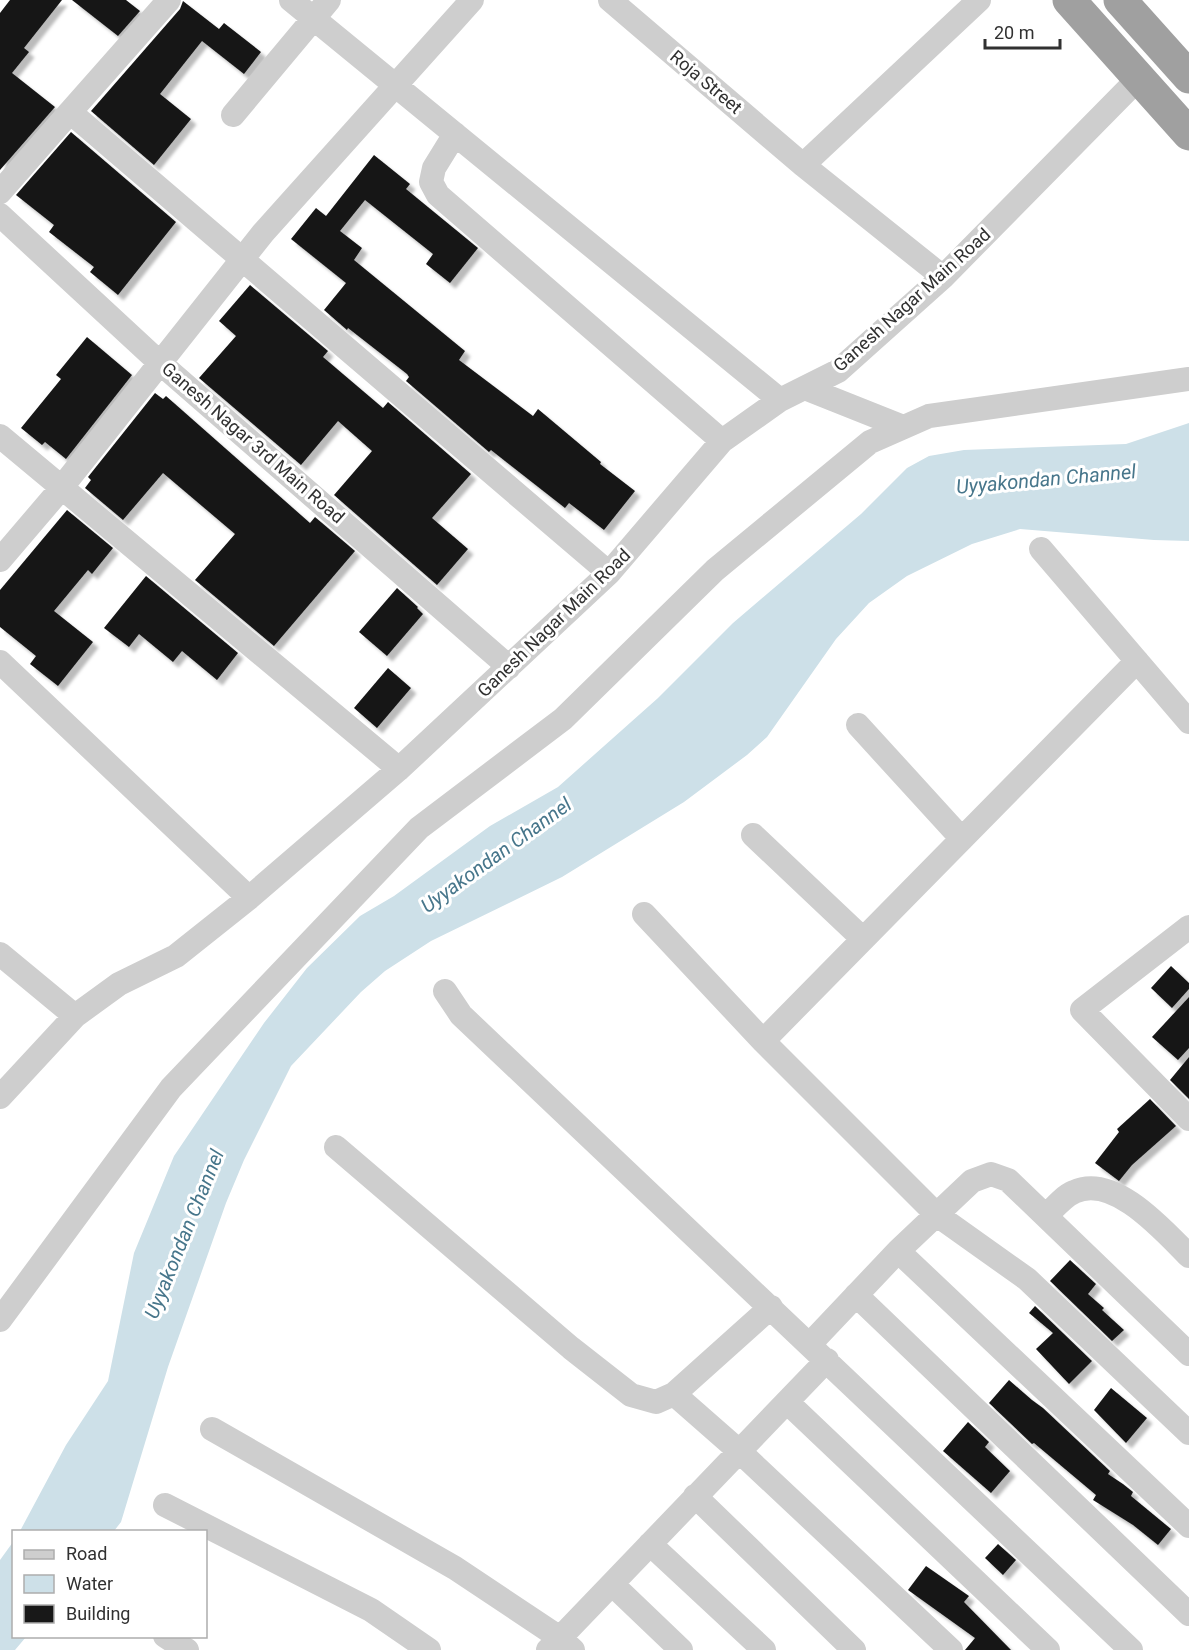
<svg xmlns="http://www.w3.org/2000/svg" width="1189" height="1650" font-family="Roboto,sans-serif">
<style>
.water{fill:#cde0e8}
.building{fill:#181818;filter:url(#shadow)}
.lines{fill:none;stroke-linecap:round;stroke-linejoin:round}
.minor{stroke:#cecece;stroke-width:24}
.trunk{stroke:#a0a0a0;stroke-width:33}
.labels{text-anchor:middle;stroke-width:6;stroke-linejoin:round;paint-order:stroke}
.street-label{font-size:18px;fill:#313131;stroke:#fff}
.water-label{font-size:20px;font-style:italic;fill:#47768b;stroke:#fff}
</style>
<defs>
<filter id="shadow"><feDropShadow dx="5.5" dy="5.5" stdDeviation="1.5" flood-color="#0004"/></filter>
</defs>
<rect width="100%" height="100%" fill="#fff"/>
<path class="water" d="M 1189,423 L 1189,541 L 1154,540 L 1020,529 L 972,544 L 907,576 L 869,603 L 836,639 L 767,737 L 747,755 L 684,802 L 562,877 L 431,941 L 385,971 L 361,992 L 291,1066 L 244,1160 L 226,1203 L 168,1367 L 121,1522 L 114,1531 L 20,1531 L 66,1445 L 108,1381 L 134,1253 L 174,1156 L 264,1023 L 307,968 L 360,916 L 394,896 L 490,826 L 558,787 L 658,698 L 733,623 L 861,514 L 907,468 L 929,456 L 964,450 L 1126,444 Z
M 13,1542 L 14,1636 L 26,1637 L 15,1650 L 0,1650 L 0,1560 Z"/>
<path class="building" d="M 10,0 L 62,0 L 24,48 L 29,52 L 12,73 L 55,107 L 0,170 L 0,13 Z
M 72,0 L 126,0 L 140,11 L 118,36 Z
M 183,1 L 219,29 L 224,23 L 261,52 L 244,74 L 202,41 L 160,94 L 191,119 L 154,165 L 91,111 L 180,9 Z
M 71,132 L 176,222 L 118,295 L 90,272 L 94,267 L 49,232 L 54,225 L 16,195 Z
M 374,155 L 410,184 L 406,189 L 478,248 L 450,283 L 426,264 L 433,254 L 365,200 L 340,231 L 362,248 L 354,260 L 465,351 L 459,360 L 533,416 L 538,409 L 601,462 L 600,464 L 635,491 L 604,530 L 569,503 L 565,508 L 491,450 L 489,452 L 406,381 L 409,377 L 407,374 L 348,328 L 347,330 L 324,310 L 346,283 L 291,239 L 316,208 L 326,216 Z
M 250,285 L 328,351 L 323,357 L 383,408 L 388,402 L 471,474 L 432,518 L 468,549 L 437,585 L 334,495 L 372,451 L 338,421 L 301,465 L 199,378 L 236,336 L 219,321 Z
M 87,337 L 132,375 L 66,459 L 45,442 L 42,445 L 21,428 L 61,379 L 56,375 Z
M 155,393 L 163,399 L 166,396 L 310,523 L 315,517 L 355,551 L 274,646 L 195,580 L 235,534 L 163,473 L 123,520 L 85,488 L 91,480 L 88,477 Z
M 67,510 L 113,548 L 92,574 L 88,570 L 54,611 L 93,642 L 58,686 L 30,664 L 36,656 L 0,627 L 0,590 Z
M 146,576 L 238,653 L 217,680 L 182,651 L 173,662 L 139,634 L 129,647 L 104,628 Z
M 397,588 L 418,607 L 417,608 L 423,614 L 387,656 L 359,632 Z
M 388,668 L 411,688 L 377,728 L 354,708 Z
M 1171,966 L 1189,983 L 1189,989 L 1172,1008 L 1151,988 Z
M 1189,997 L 1189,1048 L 1178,1060 L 1152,1037 Z
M 1189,1057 L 1189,1099 L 1170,1080 Z
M 1150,1099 L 1176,1126 L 1132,1165 L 1119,1181 L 1095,1163 L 1119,1132 L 1117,1129 Z
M 1070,1260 L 1096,1284 L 1088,1294 L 1104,1308 L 1102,1310 L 1124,1330 L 1112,1341 L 1050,1281 Z
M 1035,1306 L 1092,1361 L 1069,1384 L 1036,1349 L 1053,1333 L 1029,1313 Z
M 1009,1380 L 1032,1400 L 1043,1408 L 1110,1471 L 1108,1474 L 1123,1484 L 1133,1492 L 1131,1496 L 1171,1529 L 1158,1545 L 1133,1525 L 1093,1500 L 1096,1495 L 1034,1443 L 1032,1444 L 989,1403 Z
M 1111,1388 L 1147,1418 L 1126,1443 L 1094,1410 Z
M 968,1422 L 989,1442 L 985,1447 L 1010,1471 L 991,1493 L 943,1451 Z
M 998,1544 L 1016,1560 L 1003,1575 L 985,1558 Z
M 926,1566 L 969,1596 L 964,1602 L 1011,1650 L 965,1650 L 975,1638 L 908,1590 Z"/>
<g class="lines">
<path class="minor" d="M 169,0 L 70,112 L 609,573
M 291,0 L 780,400
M 610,0 L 803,165 L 943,277
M 233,115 L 329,0
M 455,134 L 434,168 L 431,182 L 438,195 L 722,441
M 803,165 L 979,0
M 0,192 L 70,112
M 0,215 L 160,363 L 509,667
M 805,388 L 903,427
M 0,436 L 399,769
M 1041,549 L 1189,722
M 0,560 L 58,492 L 263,233 L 472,0
M 0,662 L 249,898
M 858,725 L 962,839
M 753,835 L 863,939
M 644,914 L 763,1041 L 937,1215 L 1027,1279 L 1189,1433
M 1189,927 L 1082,1010 L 1189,1119
M 0,954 L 75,1016
M 445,991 L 461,1015 L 1131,1650
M 763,1041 L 1137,661
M 0,1097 L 75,1016 L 119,984 L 176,956 L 249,898 L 399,769 L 609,573 L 722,441 L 780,400 L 838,371 L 943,277 L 1139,78
M 336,1147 L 571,1348 L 631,1395 L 656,1402 L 674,1394 L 771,1307
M 1046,1216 C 1054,1208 1064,1196 1074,1192 C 1114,1173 1164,1231 1189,1256
M 898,1251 L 1189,1526
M 856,1295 L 1189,1614
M 0,1320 L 171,1088 L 419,828 L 563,719 L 715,570 L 870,442 L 929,416 L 1189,379
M 810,1344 L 898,1251 L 972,1181 L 991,1174 L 1008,1180 L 1189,1354
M 674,1394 L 739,1451 L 951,1650
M 787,1402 L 1048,1650
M 212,1429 L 455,1568 L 560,1638 L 548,1650
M 695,1496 L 854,1650
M 165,1505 L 371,1610 L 429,1650
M 650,1544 L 764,1650
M 612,1584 L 681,1650
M 165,1636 L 187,1650
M 573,1650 L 560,1638 L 827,1360"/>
<path class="trunk" d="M 1069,0 L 1189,134
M 1120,0 L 1189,77"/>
</g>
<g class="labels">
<g class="street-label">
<text transform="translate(706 82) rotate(40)" y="6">Roja Street</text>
<text transform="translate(912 300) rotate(-42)" y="6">Ganesh Nagar Main Road</text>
<text transform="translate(253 443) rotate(41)" y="6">Ganesh Nagar 3rd Main Road</text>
<text transform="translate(554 623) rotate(-44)" y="6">Ganesh Nagar Main Road</text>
</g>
<g class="water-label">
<text transform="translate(1046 479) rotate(-5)" y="7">Uyyakondan Channel</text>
<text transform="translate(496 855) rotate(-36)" y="7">Uyyakondan Channel</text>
<text transform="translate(184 1234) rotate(-68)" y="7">Uyyakondan Channel</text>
</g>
</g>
<rect x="12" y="1530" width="195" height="108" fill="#ffffff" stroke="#adadad" stroke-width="1.5"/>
<rect x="24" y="1550" width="30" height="9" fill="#cecece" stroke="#adadad" stroke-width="1.5"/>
<text x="66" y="1560" font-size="18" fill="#313131">Road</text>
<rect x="24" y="1575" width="30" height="18" fill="#cde0e8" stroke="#adadad" stroke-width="1.5"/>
<text x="66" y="1590" font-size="18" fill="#313131">Water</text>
<rect x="24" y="1605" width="30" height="18" fill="#181818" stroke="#adadad" stroke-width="1.5"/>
<text x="66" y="1620" font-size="18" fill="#313131">Building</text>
<path d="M985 39v9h75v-9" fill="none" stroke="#313131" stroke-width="3"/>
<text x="994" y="39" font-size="18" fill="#313131" stroke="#ffffff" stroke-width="4.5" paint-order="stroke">20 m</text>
</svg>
